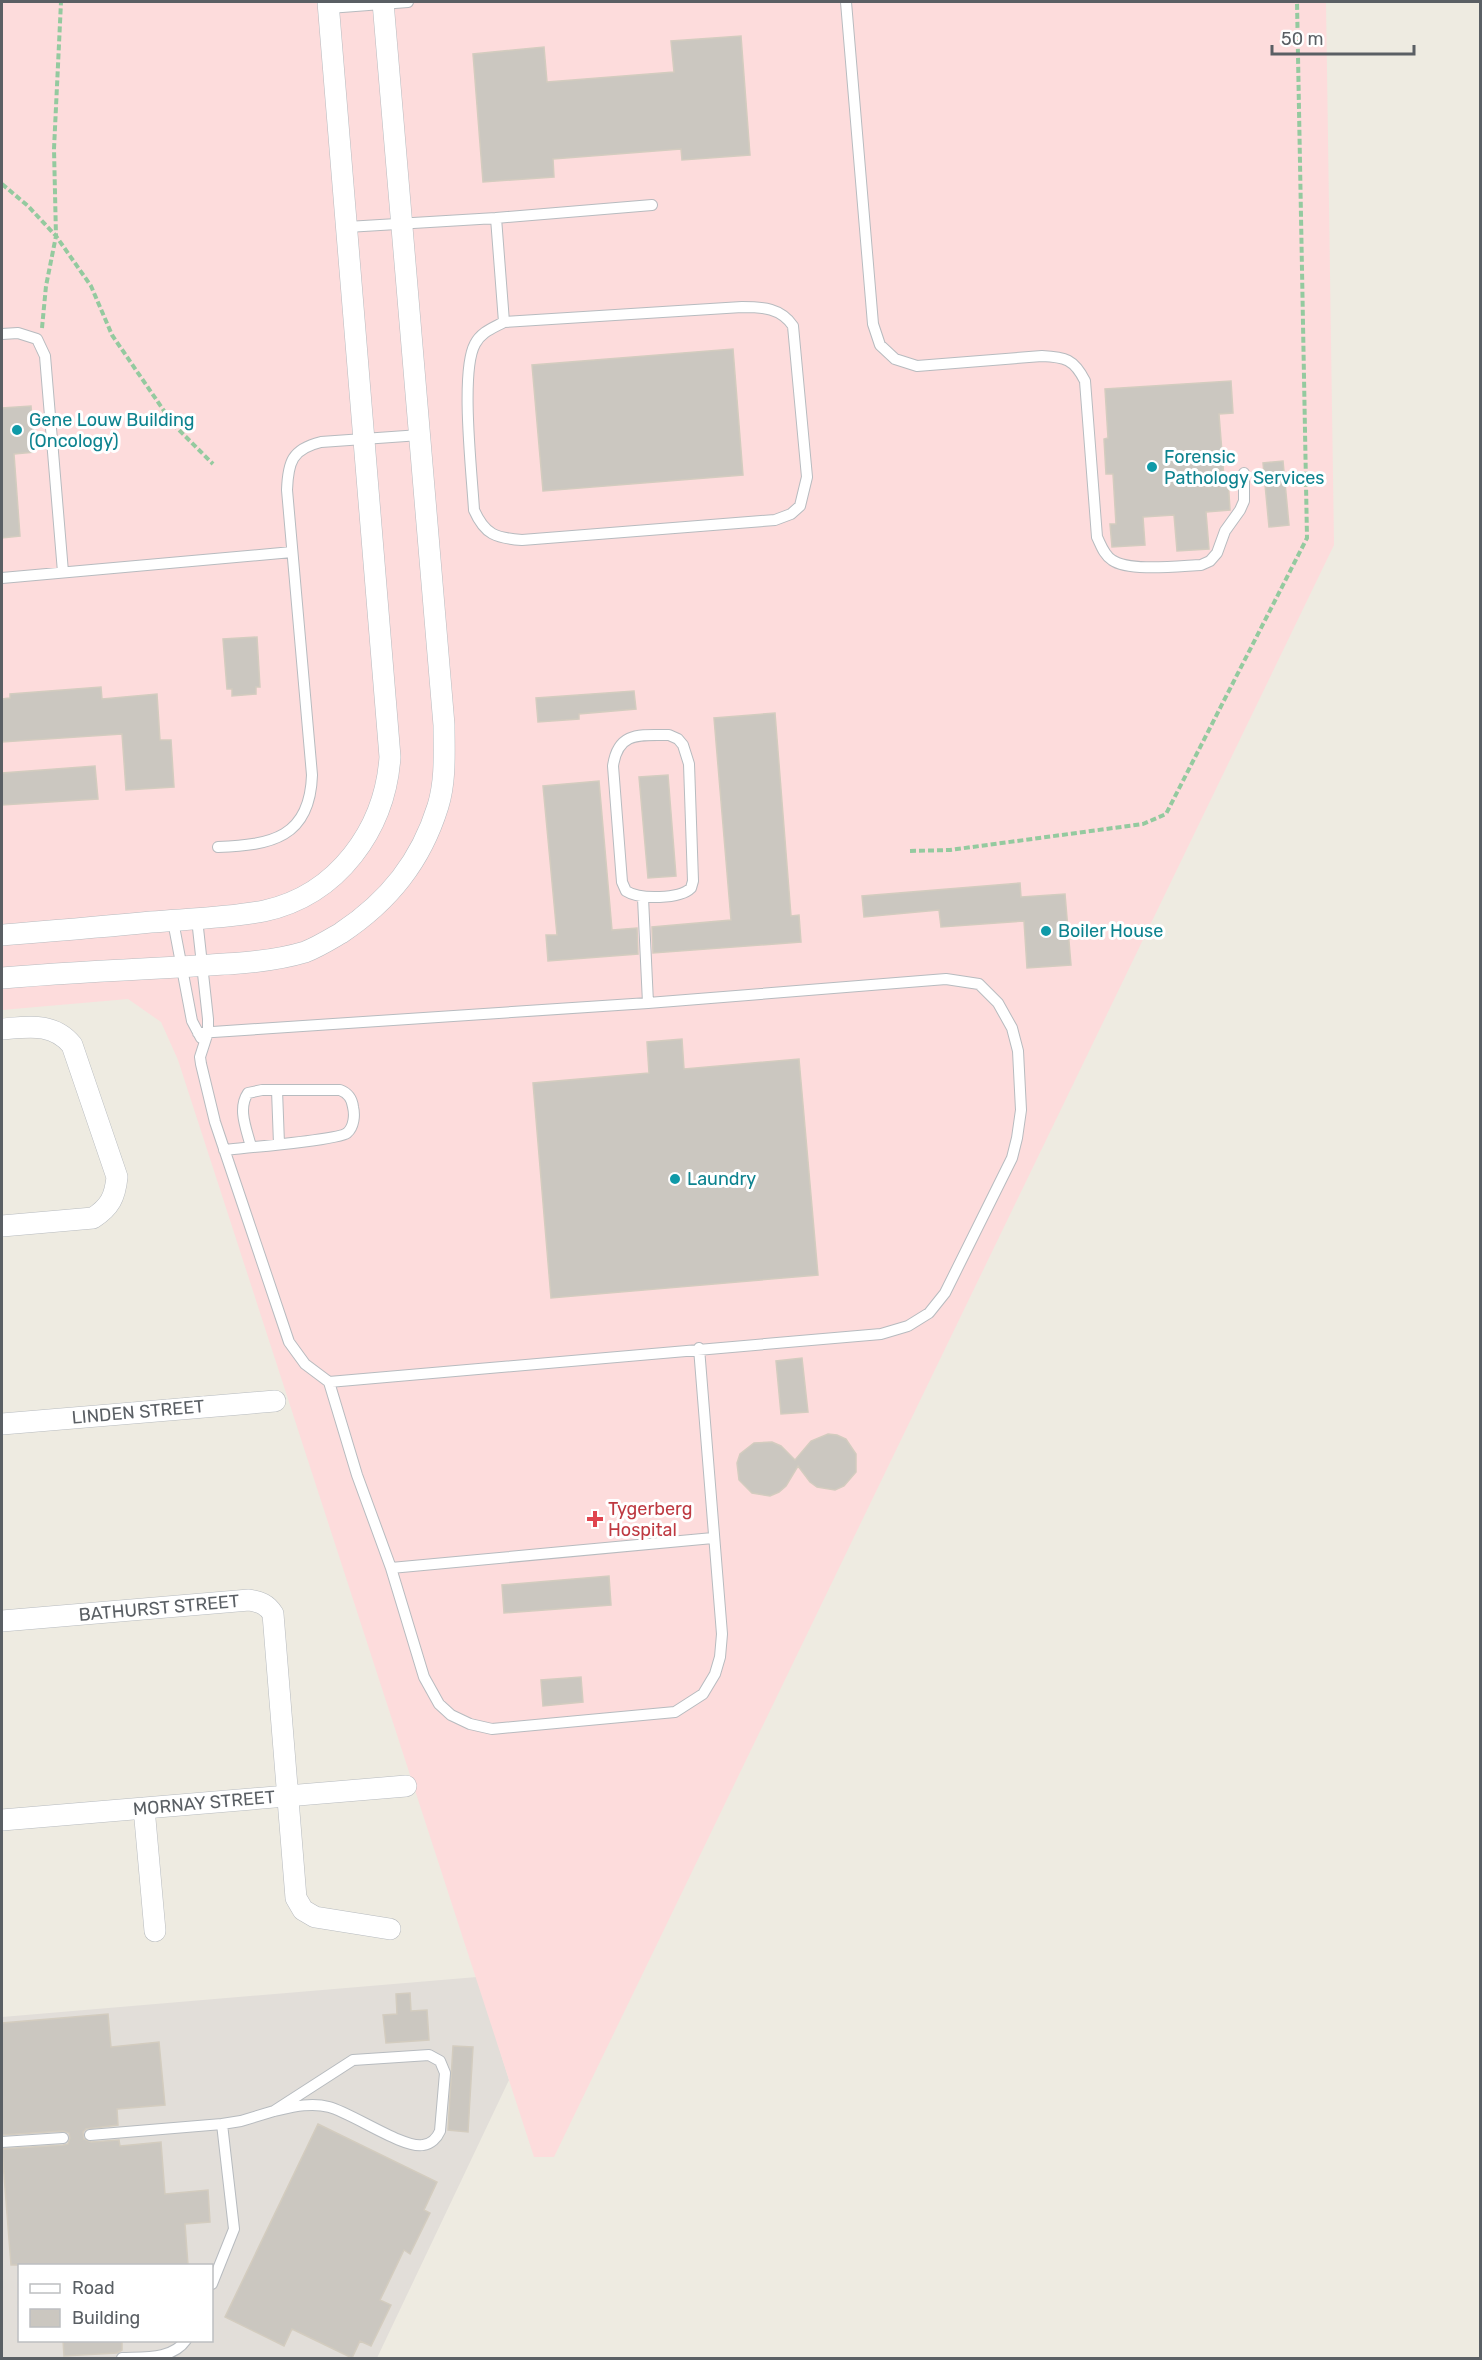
<svg xmlns="http://www.w3.org/2000/svg" width="1482" height="2360" font-family="Rubik,sans-serif">
<style>
.industrial{fill:#e2ded9;fill-rule:evenodd}
.medical{fill:#fddcdc}
.building{fill:#cbc7c0;stroke:#d3ccbf;stroke-width:1.5}
.lines{fill:none;stroke-linecap:round;stroke-linejoin:round}
.service-casing{stroke:#b7bbbf;stroke-width:12}
.minor-casing{stroke:#b7bbbf;stroke-width:22}
.path{stroke:#94ca9f;stroke-width:4;stroke-dasharray:6 3;stroke-linecap:butt}
.service{stroke:#fff;stroke-width:10}
.minor{stroke:#fff;stroke-width:21}
.culture-dot{fill:#0f9aa8;stroke:#fff;stroke-width:2}
.health-dot{fill:#e0444e;stroke:#fff;stroke-width:2}
.labels{text-anchor:middle;stroke-width:6;stroke-linejoin:round;paint-order:stroke}
.culture-label{font-size:18px;fill:#0d838f;stroke:#fff;text-anchor:start}
.street-label{font-size:18px;fill:#5a5f64;stroke:#fff}
.health-label{font-size:18px;fill:#be3a42;stroke:#fff;text-anchor:start}
</style>
<rect width="100%" height="100%" fill="#eeebe1"/>
<path class="industrial" d="M 477,1977 L 509,2080 L 377,2358 L 2,2358 L 2,2017 ZM 20,2266 L 212,2266 L 212,2340 L 20,2340 Z"/>
<path class="medical" d="M 2,2 L 1326,2 L 1334,545 L 554,2157 L 534,2157 L 178,1060 L 161,1022 L 128,999 L 2,1010 Z"/>
<path class="building" d="M 741,36 L 750,155 L 682,160 L 681,149 L 553,159 L 554,177 L 483,182 L 473,54 L 544,47 L 547,82 L 674,72 L 671,41 Z
M 733,349 L 743,475 L 543,491 L 532,365 Z
M 1231,381 L 1233,413 L 1219,414 L 1224,478 L 1228,478 L 1230,510 L 1206,512 L 1209,549 L 1177,551 L 1174,515 L 1143,517 L 1145,545 L 1112,547 L 1110,524 L 1116,524 L 1113,474 L 1106,474 L 1104,439 L 1108,438 L 1105,389 Z
M 31,406 L 35,452 L 14,454 L 20,536 L 2,538 L 2,408 Z
M 1283,461 L 1289,525 L 1269,527 L 1263,463 Z
M 257,637 L 260,687 L 256,687 L 256,694 L 232,696 L 232,689 L 227,689 L 223,639 Z
M 101,687 L 102,699 L 157,694 L 160,740 L 171,740 L 174,787 L 126,790 L 122,734 L 2,742 L 2,699 L 10,698 L 10,694 Z
M 634,691 L 636,709 L 579,714 L 579,719 L 538,722 L 536,698 Z
M 775,713 L 791,916 L 799,915 L 801,942 L 653,953 L 652,927 L 731,920 L 714,718 Z
M 95,766 L 98,799 L 2,805 L 2,773 Z
M 668,775 L 676,876 L 648,878 L 639,777 Z
M 599,781 L 612,930 L 637,928 L 638,954 L 548,961 L 546,935 L 557,935 L 543,786 Z
M 1020,883 L 1021,897 L 1065,894 L 1071,965 L 1027,968 L 1024,921 L 941,927 L 939,910 L 864,917 L 862,896 Z
M 682,1039 L 684,1069 L 799,1059 L 818,1275 L 551,1298 L 533,1083 L 649,1073 L 647,1042 Z
M 802,1358 L 808,1412 L 781,1414 L 776,1361 Z
M 828,1434 L 837,1435 L 846,1439 L 856,1454 L 856,1472 L 844,1486 L 835,1490 L 817,1487 L 810,1482 L 798,1466 L 786,1486 L 779,1492 L 770,1496 L 752,1493 L 739,1480 L 737,1463 L 740,1454 L 754,1443 L 772,1442 L 781,1446 L 795,1460 L 811,1441 Z
M 609,1576 L 611,1605 L 504,1613 L 502,1585 Z
M 581,1677 L 583,1702 L 543,1706 L 541,1680 Z
M 410,1993 L 411,2011 L 427,2010 L 429,2040 L 386,2043 L 383,2015 L 397,2014 L 396,1994 Z
M 108,2014 L 111,2047 L 159,2042 L 165,2105 L 117,2109 L 118,2125 L 86,2129 L 83,2132 L 84,2139 L 91,2142 L 119,2140 L 120,2146 L 161,2142 L 165,2194 L 208,2190 L 210,2222 L 185,2224 L 188,2265 L 11,2265 L 2,2149 L 63,2145 L 68,2144 L 70,2138 L 69,2133 L 63,2131 L 2,2135 L 2,2023 Z
M 453,2046 L 473,2047 L 468,2132 L 448,2130 Z
M 318,2124 L 437,2182 L 424,2210 L 430,2213 L 410,2254 L 404,2250 L 380,2300 L 391,2305 L 371,2346 L 360,2341 L 352,2358 L 292,2329 L 284,2346 L 225,2317 Z
M 63,2340 L 122,2340 L 122,2350 L 117,2353 L 64,2356 Z"/>
<g class="lines">
<defs>
<path id="service" d="M 846,2 L 873,324 L 880,345 L 895,359 L 917,366 L 1042,356 C 1065,357 1074,359 1085,381 L 1097,537 C 1101,545 1104,555 1112,560 C 1129,572 1179,566 1201,565 L 1210,561 L 1217,553 L 1225,531 L 1240,510 L 1244,501 L 1244,473
M 329,8 L 408,2
M 496,218 L 652,205
M 347,227 L 496,218 L 504,322
M 742,307 C 763,307 781,308 793,326 L 807,477 L 800,506 L 791,514 L 775,520 L 522,540 C 496,538 485,535 474,510 C 472,474 460,371 475,344 C 481,332 493,328 504,322 Z
M 2,334 L 18,333 L 37,339 L 45,356 L 63,572
M 2,578 L 292,552
M 669,735 L 678,739 L 683,745 L 689,764 L 693,881 L 691,888 C 680,899 640,900 626,891 L 622,882 L 613,766 C 618,731 640,735 669,735 Z
M 218,847 C 271,845 310,838 312,775 L 287,490 C 288,462 292,449 321,442 L 420,435
M 643,898 L 648,1003
M 197,919 L 208,1019 L 208,1032 L 200,1057 L 201,1064 L 215,1122 L 289,1342 L 305,1364 L 329,1382 L 357,1475 L 391,1568 L 424,1677 L 439,1704 L 451,1715 L 470,1724 L 492,1729 L 675,1712 L 703,1694 L 715,1674 L 720,1657 L 722,1634 L 699,1348
M 173,921 L 192,1021 L 201,1038
M 198,1033 L 648,1003 L 946,979 L 979,984 L 998,1003 L 1012,1028 L 1018,1051 L 1021,1110 L 1017,1138 L 1012,1158 L 945,1293 L 929,1313 L 908,1326 L 881,1334 L 329,1382
M 277,1090 L 279,1144
M 224,1150 C 242,1148 338,1140 347,1133 C 354,1127 355,1115 353,1107 C 352,1098 348,1093 340,1090 L 262,1090 L 248,1093 C 237,1109 247,1130 251,1147
M 391,1568 L 713,1538
M 90,2135 L 222,2124
M 2,2142 L 63,2138
M 212,2284 L 234,2229 L 222,2124 L 241,2121 L 274,2111 L 353,2060 L 429,2055 L 440,2061 L 445,2073 L 440,2131 C 437,2138 431,2144 423,2145 C 404,2149 352,2113 329,2107 C 311,2102 292,2107 274,2111
M 122,2358 C 144,2357 172,2360 186,2340"/>
<path id="minor" d="M 2,935 C 51,931 101,927 151,922 C 188,919 228,918 264,911 C 338,895 385,829 390,757 L 328,2
M 2,978 C 60,973 119,970 179,967 C 220,964 265,964 305,952 C 318,947 329,940 341,933 C 389,901 421,861 438,806 C 446,780 444,751 444,725 L 383,2
M 2,1029 C 28,1027 53,1022 72,1045 L 117,1177 C 115,1197 110,1207 93,1218 L 2,1226
M 2,1424 L 275,1401
M 2,1621 L 249,1600 C 260,1602 267,1604 273,1614 L 296,1898 L 303,1910 L 315,1917 L 390,1929
M 144,1808 L 155,1931
M 2,1820 L 406,1786"/>
</defs>
<use href="#service" class="service-casing"/>
<use href="#minor" class="minor-casing"/>
<path class="path" d="M 2,184 L 28,206 L 56,236 L 91,286 L 112,335 L 173,424 L 213,464
M 42,328 L 46,286 L 56,236 L 54,149 L 61,2
M 910,851 L 950,850 L 1143,824 L 1166,814 L 1307,538 L 1297,2"/>
<use href="#service" class="service"/>
<use href="#minor" class="minor"/>
</g>
<g class="culture-dot">
<circle cx="17" cy="430" r="6"/>
<circle cx="1152" cy="467" r="6"/>
<circle cx="1046" cy="931" r="6"/>
<circle cx="675" cy="1179" r="6"/>
</g>
<path class="health-dot" d="M592 1510h6v6h6v6h-6v6h-6v-6h-6v-6h6z"/>
<g class="labels">
<g class="culture-label">
<text x="29" y="426">Gene Louw Building<tspan x="29" dy="21">(Oncology)</tspan></text>
<text x="1164" y="463">Forensic<tspan x="1164" dy="21">Pathology Services</tspan></text>
<text x="1058" y="937">Boiler House</text>
<text x="687" y="1185">Laundry</text>
</g>
<g class="street-label">
<text transform="translate(138 1412) rotate(-5)" y="6">LINDEN STREET</text>
<text transform="translate(159 1608) rotate(-5)" y="6">BATHURST STREET</text>
<text transform="translate(204 1803) rotate(-5)" y="6">MORNAY STREET</text>
</g>
<g class="health-label">
<text x="608" y="1515">Tygerberg<tspan x="608" dy="21">Hospital</tspan></text>
</g>
</g>
<rect width="1482" height="2360" fill="none" stroke="#5a5f64" stroke-width="6"/>
<rect x="18" y="2264" width="195" height="78" fill="#ffffff" stroke="#bdbfc1" stroke-width="1.5"/>
<rect x="30" y="2284" width="30" height="9" fill="#ffffff" stroke="#bdbfc1" stroke-width="1.5"/>
<text x="72" y="2294" font-size="18" fill="#5a5f64">Road</text>
<rect x="30" y="2309" width="30" height="18" fill="#cbc7c0" stroke="#bdbfc1" stroke-width="1.5"/>
<text x="72" y="2324" font-size="18" fill="#5a5f64">Building</text>
<path d="M1272 45v9h142v-9" fill="none" stroke="#5a5f64" stroke-width="3"/>
<text x="1281" y="45" font-size="18" fill="#5a5f64" stroke="#ffffff" stroke-width="4.5" paint-order="stroke">50 m</text>
</svg>
